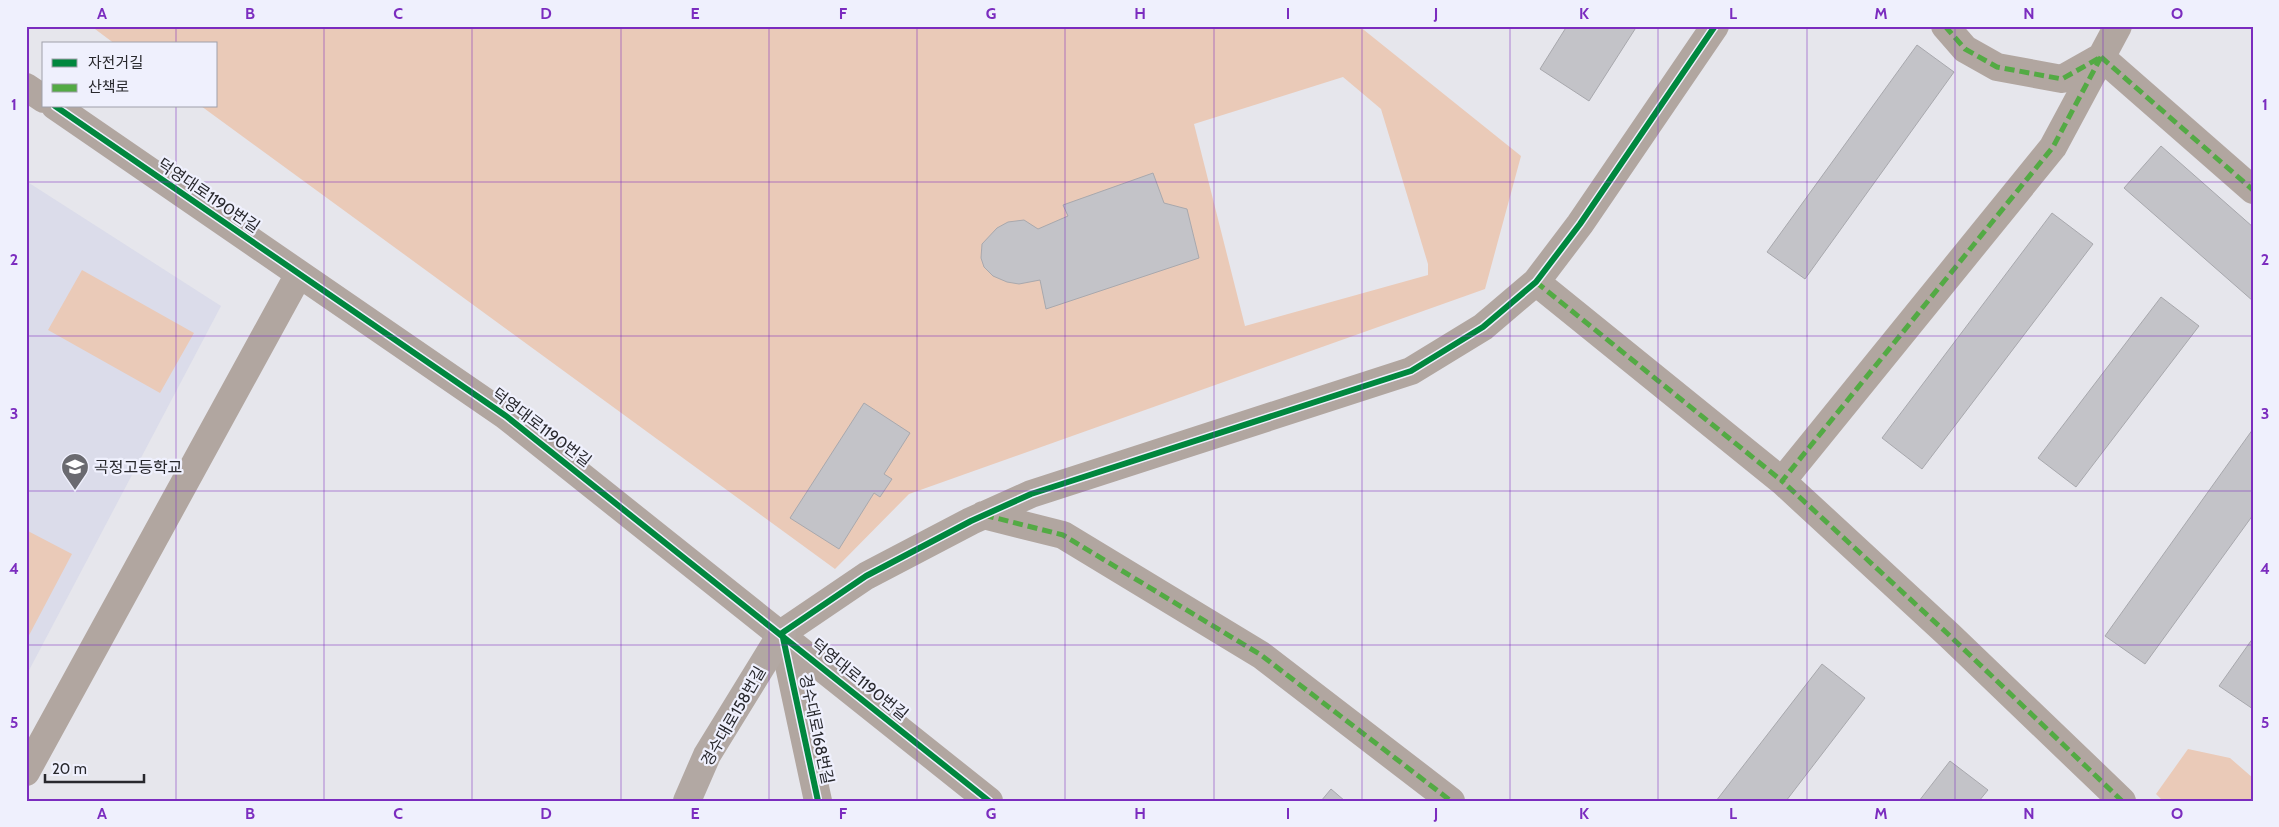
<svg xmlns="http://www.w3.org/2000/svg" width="2279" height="827" font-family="Cabin,'Noto Sans KR',sans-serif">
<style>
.built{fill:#dbdcea}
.green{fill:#eacab8;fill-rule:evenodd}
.building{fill:#c3c3c8;stroke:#a8a8ad}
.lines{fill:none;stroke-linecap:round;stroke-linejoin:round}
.minor{stroke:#b1a6a0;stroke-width:28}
.major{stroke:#b2a8a3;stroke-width:28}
.quiet{stroke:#53aa44;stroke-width:5;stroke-dasharray:10 5;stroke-linecap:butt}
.cycleway-casing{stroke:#eff0fd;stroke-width:9}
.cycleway{stroke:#00873e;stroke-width:6}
.grid{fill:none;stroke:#7b2cbf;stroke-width:1;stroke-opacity:0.55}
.labels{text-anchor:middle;stroke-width:4.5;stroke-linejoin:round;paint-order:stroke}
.street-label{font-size:16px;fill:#28282d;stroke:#eff0fd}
.poi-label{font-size:16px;fill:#28282d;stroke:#eff0fd;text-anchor:start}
.neatline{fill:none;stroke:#7b2cbf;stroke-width:2}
.grid-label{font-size:16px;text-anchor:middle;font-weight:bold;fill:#7b2cbf}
</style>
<rect width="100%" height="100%" fill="#e6e6ec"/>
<path class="built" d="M 26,181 L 221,306 L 26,676 Z"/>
<path class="green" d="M 91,26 L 1359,26 L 1521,156 L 1485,289 L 909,494 L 835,569 L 201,106 L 216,106 L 216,44 L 115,44 ZM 1343,77 L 1381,109 L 1428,264 L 1428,275 L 1245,326 L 1194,124 Z
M 82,270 L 194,333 L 160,393 L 48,330 Z
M 26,530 L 72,554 L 26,641 Z
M 2188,749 L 2230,758 L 2253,778 L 2253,801 L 2163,801 L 2156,794 Z"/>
<path class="building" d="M 1567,26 L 1637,26 L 1589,101 L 1540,69 Z
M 1917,45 L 1954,72 L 1805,279 L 1767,252 Z
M 2161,146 L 2253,227 L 2253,301 L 2124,188 Z
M 1153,173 L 1164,203 L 1187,209 L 1199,258 L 1046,309 L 1040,280 L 1019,284 L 1007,282 L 993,276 L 984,267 L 981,258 L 982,244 L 997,228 L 1008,222 L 1024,220 L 1038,229 L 1068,216 L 1063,205 Z
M 2052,213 L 2093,244 L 1922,469 L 1882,438 Z
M 2161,297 L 2199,326 L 2076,487 L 2038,458 Z
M 864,403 L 910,433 L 884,474 L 892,479 L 880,497 L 874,493 L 839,549 L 790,518 Z
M 2253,429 L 2253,515 L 2145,664 L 2105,636 Z
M 2253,638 L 2253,709 L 2219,686 Z
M 1822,664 L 1865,698 L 1786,801 L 1716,801 Z
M 1950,761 L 1988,790 L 1979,801 L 1919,801 Z
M 1331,789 L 1345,801 L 1321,801 Z"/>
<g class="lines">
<path class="minor" d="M 1945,26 L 1965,49 L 1997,67 L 2062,79 L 2101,57
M 2118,26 L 2053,147 L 1782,481 L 1949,635 L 2122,801
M 2101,57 L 2253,190
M 26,87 L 44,99
M 55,106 L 506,416 L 989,801
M 1536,282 L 1782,481
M 983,515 L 1063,535 L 1261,655 L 1451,801
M 26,772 L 299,274
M 818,801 L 782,633 L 866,576 L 971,521 L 1031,494 L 1411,371 L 1483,327 L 1536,282 L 1580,224 L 1715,26"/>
<path class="major" d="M 687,801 L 707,755 L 782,633"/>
<path class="quiet" d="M 1945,26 L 1965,49 L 1997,67 L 2062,79 L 2101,57
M 2101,57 L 2053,147 L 1782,481 L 1949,635 L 2122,801
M 2101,57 L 2253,190
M 1536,282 L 1782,481
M 984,515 L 1063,535 L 1261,655 L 1451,801"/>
<defs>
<path id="cycleway" d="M 55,106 L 506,416 L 989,801
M 818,801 L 782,633 L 866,576 L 971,521 L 1031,494 L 1411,371 L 1483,327 L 1536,282 L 1580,224 L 1715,26"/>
</defs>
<use href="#cycleway" class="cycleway-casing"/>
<use href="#cycleway" class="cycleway"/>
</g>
<path class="grid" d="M 176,26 L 176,44M 324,26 L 324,801M 472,26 L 472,801M 621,26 L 621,801M 769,26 L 769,801M 917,26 L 917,801M 1065,26 L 1065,801M 1214,26 L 1214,801M 1362,26 L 1362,801M 1510,26 L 1510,801M 1658,26 L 1658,801M 1807,26 L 1807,801M 1955,26 L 1955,801M 2103,26 L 2103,801M 176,106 L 176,801M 26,182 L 2253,182M 26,336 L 2253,336M 26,491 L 2253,491M 26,645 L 2253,645"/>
<defs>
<symbol id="school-pin" viewBox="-11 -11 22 30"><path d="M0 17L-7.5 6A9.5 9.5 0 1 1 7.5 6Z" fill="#6a6a70" stroke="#eff0fd"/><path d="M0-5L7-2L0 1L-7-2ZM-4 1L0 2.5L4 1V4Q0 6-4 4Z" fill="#fff"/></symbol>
</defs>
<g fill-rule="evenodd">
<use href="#school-pin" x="59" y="451" width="32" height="43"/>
</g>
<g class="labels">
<g class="street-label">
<text transform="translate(209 195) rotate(34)" y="6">덕영대로1190번길</text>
<text transform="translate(542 427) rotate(37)" y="6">덕영대로1190번길</text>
<text transform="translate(860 679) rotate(39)" y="6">덕영대로1190번길</text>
<text transform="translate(733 716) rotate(-60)" y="6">경수대로158번길</text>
<text transform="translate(817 729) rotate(78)" y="6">경수대로168번길</text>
</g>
<g class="poi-label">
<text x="94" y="473">곡정고등학교</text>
</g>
</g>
<rect width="2279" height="827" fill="none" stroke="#eff0fd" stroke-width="55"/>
<rect x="42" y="42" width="175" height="65" fill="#eff0fd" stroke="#9fa0aa"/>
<rect x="52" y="59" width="25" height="8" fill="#00873e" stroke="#9fa0aa"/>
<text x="88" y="68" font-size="15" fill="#28282d">자전거길</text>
<rect x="52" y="84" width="25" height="8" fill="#53aa44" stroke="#9fa0aa"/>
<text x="88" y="92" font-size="15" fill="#28282d">산책로</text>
<path d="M45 774v8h99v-8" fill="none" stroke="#28282d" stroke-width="2.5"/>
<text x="52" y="774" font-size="15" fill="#28282d" stroke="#eff0fd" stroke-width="4" paint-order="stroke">20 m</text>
<rect x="28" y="28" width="2224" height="772" class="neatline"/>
<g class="grid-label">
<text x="102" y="19">A</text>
<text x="250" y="19">B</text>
<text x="398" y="19">C</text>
<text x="546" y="19">D</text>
<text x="695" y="19">E</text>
<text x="843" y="19">F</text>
<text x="991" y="19">G</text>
<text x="1140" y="19">H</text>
<text x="1288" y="19">I</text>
<text x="1436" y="19">J</text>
<text x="1584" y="19">K</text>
<text x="1733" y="19">L</text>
<text x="1881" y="19">M</text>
<text x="2029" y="19">N</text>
<text x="2177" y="19">O</text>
<text x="14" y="110">1</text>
<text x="2265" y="110">1</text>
<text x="14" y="265">2</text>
<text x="2265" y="265">2</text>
<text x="14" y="419">3</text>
<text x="2265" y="419">3</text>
<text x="14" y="574">4</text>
<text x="2265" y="574">4</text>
<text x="14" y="728">5</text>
<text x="2265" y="728">5</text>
<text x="102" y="819">A</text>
<text x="250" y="819">B</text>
<text x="398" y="819">C</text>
<text x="546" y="819">D</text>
<text x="695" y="819">E</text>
<text x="843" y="819">F</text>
<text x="991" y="819">G</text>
<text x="1140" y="819">H</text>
<text x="1288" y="819">I</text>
<text x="1436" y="819">J</text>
<text x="1584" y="819">K</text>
<text x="1733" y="819">L</text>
<text x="1881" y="819">M</text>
<text x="2029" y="819">N</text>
<text x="2177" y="819">O</text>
</g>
</svg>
